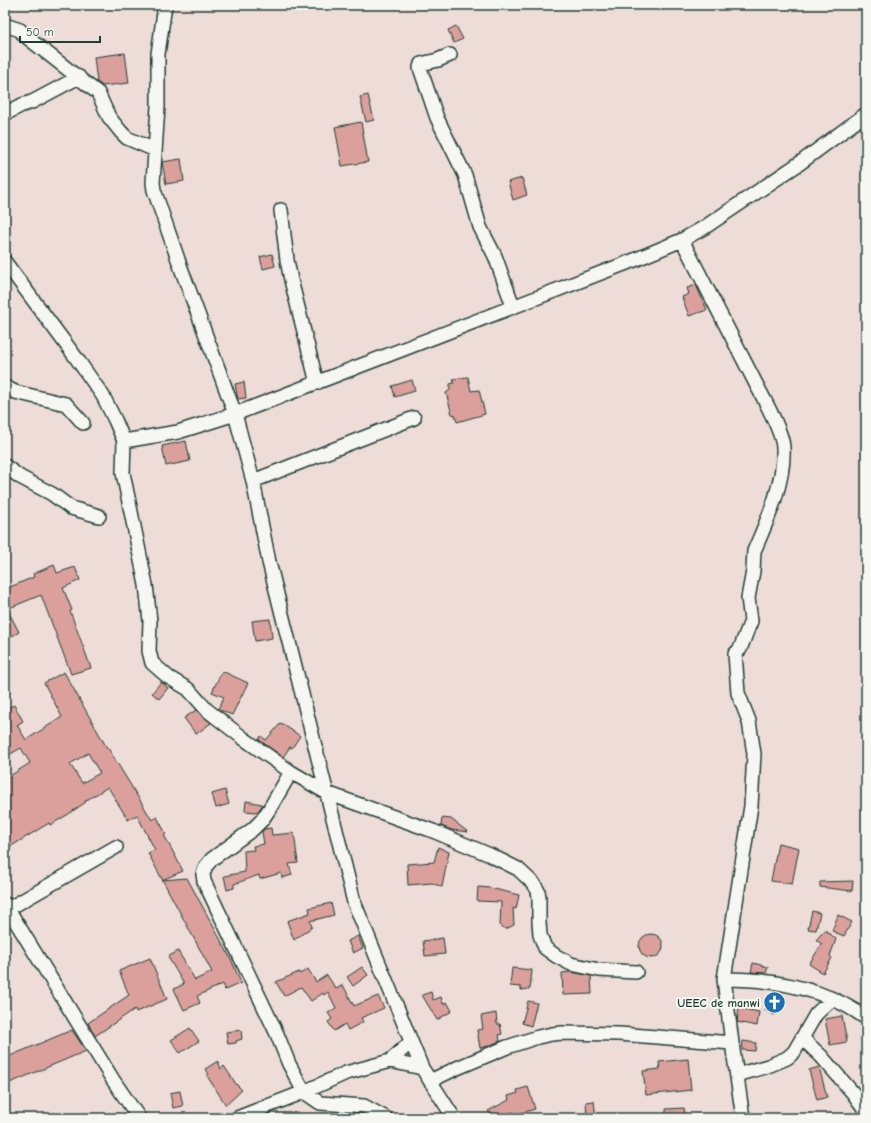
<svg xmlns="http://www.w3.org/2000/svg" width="871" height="1123" font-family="'Comic Neue',sans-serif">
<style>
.building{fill:#dba09c;stroke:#1f3d34;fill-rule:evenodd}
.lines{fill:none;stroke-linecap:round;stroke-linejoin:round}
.street-casing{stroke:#1f3d34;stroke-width:16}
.street{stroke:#f6f6f2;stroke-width:13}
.labels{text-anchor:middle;stroke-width:4;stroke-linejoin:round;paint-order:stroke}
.poi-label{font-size:12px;font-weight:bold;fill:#1f3d34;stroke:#f6f6f2;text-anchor:end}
</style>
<rect width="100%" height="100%" fill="#eedcd8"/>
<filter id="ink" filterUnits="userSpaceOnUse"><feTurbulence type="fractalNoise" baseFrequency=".025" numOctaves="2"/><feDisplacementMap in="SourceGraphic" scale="8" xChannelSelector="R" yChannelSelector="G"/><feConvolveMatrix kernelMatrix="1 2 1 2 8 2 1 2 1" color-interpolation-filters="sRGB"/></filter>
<g filter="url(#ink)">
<path class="building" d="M 456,26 L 463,39 L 454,43 L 448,30 Z
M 125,53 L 129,83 L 103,86 L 97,82 L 94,57 Z
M 368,95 L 374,120 L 366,122 L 360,97 Z
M 361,122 L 368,162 L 342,166 L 335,127 Z
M 181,159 L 184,181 L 166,184 L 162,162 Z
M 522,178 L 527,195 L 513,200 L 508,182 Z
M 272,254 L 275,266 L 263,269 L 260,257 Z
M 696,285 L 707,310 L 689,316 L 682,297 L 689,294 L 687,288 Z
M 468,377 L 471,391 L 479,390 L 485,414 L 457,422 L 455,415 L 452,414 L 446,393 L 450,390 L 450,384 L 454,383 L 453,379 Z
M 412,380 L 415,391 L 395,397 L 392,386 Z
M 244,382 L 246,398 L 238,399 L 235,384 Z
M 186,441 L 190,461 L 166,466 L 162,446 Z
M 54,565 L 57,573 L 75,567 L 80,580 L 63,588 L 72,610 L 70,611 L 91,668 L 71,674 L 41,595 L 7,609 L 19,632 L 5,640 L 5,589 L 34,577 L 33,574 Z
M 270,619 L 272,638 L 255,641 L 252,621 Z
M 222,671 L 248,683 L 232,715 L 218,709 L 224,697 L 212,692 Z
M 64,672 L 107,748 L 108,748 L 152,820 L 157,817 L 166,834 L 164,835 L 183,871 L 162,880 L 187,878 L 231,959 L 241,983 L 225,990 L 223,984 L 197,996 L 200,1003 L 184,1010 L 174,989 L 184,984 L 168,957 L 178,951 L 195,980 L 212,972 L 148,853 L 155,850 L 137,815 L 128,820 L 108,787 L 85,801 L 86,802 L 67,815 L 50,825 L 49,823 L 5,850 L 5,779 L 30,763 L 21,748 L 5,757 L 5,709 L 14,705 L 23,721 L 17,725 L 26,740 L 62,717 L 44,683 ZM 88,753 L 100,773 L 82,783 L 70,764 Z
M 161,682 L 168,688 L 159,699 L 152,693 Z
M 196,710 L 211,723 L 196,734 L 184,718 Z
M 281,723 L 300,736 L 292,748 L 290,747 L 283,757 L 259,740 L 261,736 L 266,740 Z
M 225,790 L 229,804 L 216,808 L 212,794 Z
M 246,801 L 262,804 L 262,806 L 257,812 L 245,811 Z
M 442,818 L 451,819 L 468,832 L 452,830 L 441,826 Z
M 271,828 L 272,835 L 294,833 L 298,863 L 289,864 L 292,875 L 282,878 L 281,873 L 260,879 L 259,875 L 234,884 L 234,888 L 227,890 L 224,876 L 245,872 L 244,851 L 254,850 L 253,846 L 264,844 L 262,832 L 264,829 Z
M 778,843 L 799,848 L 792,884 L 771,881 Z
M 438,847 L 449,852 L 442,887 L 432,883 L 408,885 L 407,864 L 434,862 Z
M 853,881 L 852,891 L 820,887 L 820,882 Z
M 478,887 L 490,888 L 519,895 L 516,909 L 513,908 L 514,925 L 506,929 L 500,926 L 501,902 L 477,901 Z
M 331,903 L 334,915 L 310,921 L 312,927 L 294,940 L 287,921 L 310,913 L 309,908 Z
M 812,911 L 820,913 L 816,930 L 808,929 Z
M 838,915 L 852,922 L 844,936 L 832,931 Z
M 825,930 L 836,939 L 830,956 L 832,958 L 823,973 L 809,964 L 822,944 L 816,940 Z
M639 946a12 12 0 1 1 24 0a12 12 0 1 1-24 0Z
M 358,936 L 363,948 L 353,953 L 348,941 Z
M 443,938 L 445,954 L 425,956 L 423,941 Z
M 150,958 L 167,999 L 136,1012 L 135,1009 L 95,1036 L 88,1023 L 129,995 L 119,971 Z
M 753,963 L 768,967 L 766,973 L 751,972 Z
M 362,967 L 368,975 L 353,986 L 347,977 Z
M 512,968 L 532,970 L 530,989 L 521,990 L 521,987 L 510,986 Z
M 308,969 L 316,982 L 327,975 L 336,989 L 343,985 L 354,1006 L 378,996 L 384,1008 L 361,1018 L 363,1022 L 348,1030 L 345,1024 L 334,1031 L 328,1022 L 332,1019 L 328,1013 L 336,1008 L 328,992 L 324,995 L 323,993 L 311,1001 L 301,987 L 284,996 L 276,982 L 299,972 L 300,974 Z
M 571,972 L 591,976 L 592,994 L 563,995 L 562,973 Z
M 431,992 L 433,1000 L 441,997 L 443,1004 L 447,1002 L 452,1011 L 437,1020 L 422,995 Z
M 771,998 L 781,1003 L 774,1015 L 765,1010 Z
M 528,1001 L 537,1003 L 531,1026 L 522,1023 Z
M 739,1008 L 759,1012 L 757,1026 L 737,1022 Z
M 496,1013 L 497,1024 L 500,1024 L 502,1034 L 499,1035 L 500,1041 L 488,1046 L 480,1048 L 477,1030 L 483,1029 L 481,1016 Z
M 842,1016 L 847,1042 L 830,1045 L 825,1019 Z
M 190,1028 L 199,1041 L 180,1053 L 171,1040 Z
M 72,1030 L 86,1051 L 5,1085 L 5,1058 Z
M 241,1030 L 242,1039 L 236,1041 L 236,1043 L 228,1044 L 226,1032 Z
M 743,1041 L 756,1043 L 755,1051 L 742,1050 Z
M 688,1059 L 691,1090 L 646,1095 L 643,1071 L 660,1069 L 659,1062 Z
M 218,1061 L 221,1069 L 224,1066 L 236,1084 L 242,1090 L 226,1105 L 207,1076 L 209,1074 L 205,1069 Z
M 819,1067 L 827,1097 L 817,1100 L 809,1070 Z
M 528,1087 L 535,1109 L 514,1115 L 513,1112 L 501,1118 L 492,1118 L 488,1111 L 509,1100 L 508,1096 L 518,1093 L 517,1090 Z
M 180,1091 L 183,1106 L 173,1108 L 170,1093 Z
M 594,1101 L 596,1118 L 587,1118 L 586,1102 Z
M 684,1108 L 686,1118 L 666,1118 L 666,1109 Z"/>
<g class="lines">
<defs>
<path id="street" d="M 5,25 L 20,30 L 24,35 L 98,93 L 109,117 L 121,132 L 127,138 L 155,150
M 450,55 L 438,60 L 421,64 L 420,68 L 437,118 L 465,175 L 480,227 L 495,256 L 513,306
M 5,114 L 22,105 L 32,102 L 79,77
M 281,210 L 287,260 L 291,280 L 317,383
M 682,240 C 706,287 730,334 754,380 C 762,396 782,430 783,447 C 785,482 768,519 754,551 L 753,571 L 748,598 L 751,621 L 740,649 L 735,654 L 738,693 L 749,721 L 754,754 L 751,806 L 724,979 L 732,1043 L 743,1118
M 5,262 L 77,359 L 103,396 L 115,420 L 124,441 L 123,473 L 146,585 L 150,621 L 149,651 L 152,663 L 168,677 L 188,689 L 207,710 L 243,738 L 291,772 L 327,793 L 433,831 L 490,855 L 518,869 L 534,884 L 538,891 L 539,897 L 539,922 L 540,935 L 545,948 L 556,956 L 571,964 L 599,970 L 636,972
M 5,387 L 15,392 L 66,404 L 83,423
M 124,441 L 178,432 L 235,414 L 181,268 L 154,190 L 153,183 L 158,106 L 158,54 L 165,5
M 5,466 L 20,477 L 52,494 L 71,508 L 99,516
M 253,481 L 414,418
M 291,772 L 270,808 L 262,820 L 253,829 L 212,859 L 206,866 L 203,874 L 204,881 L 277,1034 L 289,1064 L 304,1092 L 320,1103 L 364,1106 L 386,1118
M 5,904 L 113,1080 L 139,1118
M 8,909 L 116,847
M 724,979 C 774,979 825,988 866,1018
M 802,1038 L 821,1056 L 853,1093 L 866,1111
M 390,1061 L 422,1068
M 737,1075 L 768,1066 L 787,1058 L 794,1052 L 816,1014 L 832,999
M 430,1081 L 457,1068 L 507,1047 L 538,1037 L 552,1034 L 562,1033 L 619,1034 L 732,1043
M 237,1118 L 304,1092 L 346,1073 L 390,1061 L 411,1042
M 454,1118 L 422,1068 L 354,902 L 269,562 L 253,481 L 235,414 L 632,261 L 682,240 L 705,227 L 800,163 L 866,114"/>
</defs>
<use href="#street" class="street-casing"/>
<use href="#street" class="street"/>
</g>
</g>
<defs>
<symbol id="church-disc" viewBox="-11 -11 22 22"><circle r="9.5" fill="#1f6fb2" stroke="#f6f6f2"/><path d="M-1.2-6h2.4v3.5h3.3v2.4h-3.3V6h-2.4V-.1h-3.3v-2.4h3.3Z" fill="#fff"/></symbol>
</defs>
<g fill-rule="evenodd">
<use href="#church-disc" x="762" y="990" width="25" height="25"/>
</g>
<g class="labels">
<g class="poi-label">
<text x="760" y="1007">UEEC de manwi</text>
</g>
</g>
<rect width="871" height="1123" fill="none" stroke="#f6f6f2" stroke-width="20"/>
<rect x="10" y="10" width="851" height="1103" fill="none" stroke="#1f3d34" stroke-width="1.5" filter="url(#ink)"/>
<path d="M20 36v6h80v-6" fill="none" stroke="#1f3d34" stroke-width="2"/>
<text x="26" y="36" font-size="12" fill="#1f3d34" stroke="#f6f6f2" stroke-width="3" paint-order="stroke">50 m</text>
</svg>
